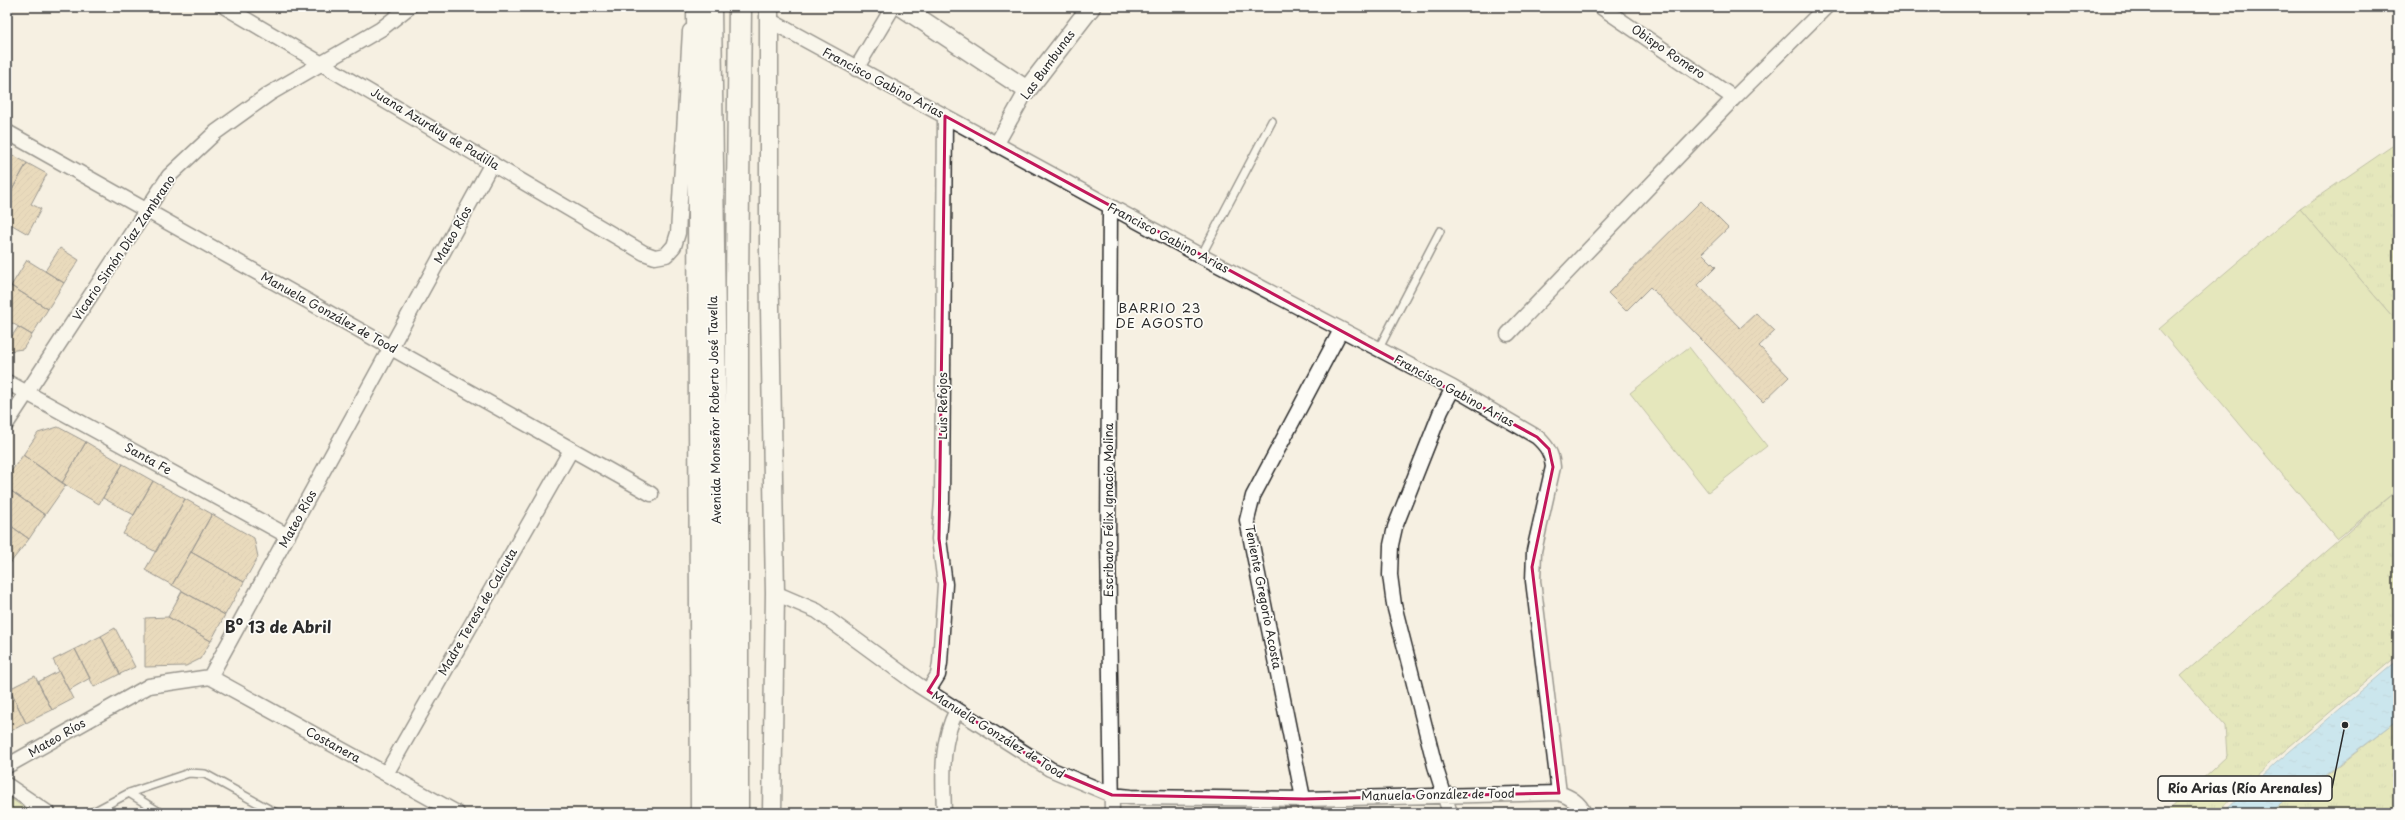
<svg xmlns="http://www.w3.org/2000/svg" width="2405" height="820" font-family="'Playpen Sans',sans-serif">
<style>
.grass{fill:url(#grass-tufts);stroke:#7e845d}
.pitch{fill:#d0dc8f;stroke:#7e845d}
.water{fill:url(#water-ripples);stroke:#6c93a7}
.building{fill:url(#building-hatch);stroke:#2b2b2b}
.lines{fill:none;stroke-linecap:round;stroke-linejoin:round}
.service-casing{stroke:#2b2b2b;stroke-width:10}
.minor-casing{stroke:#2b2b2b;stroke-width:17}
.tertiary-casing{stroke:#2b2b2b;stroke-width:21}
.trunk-casing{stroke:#2b2b2b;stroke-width:25}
.service{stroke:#fdfcf7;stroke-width:7}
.minor{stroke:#fdfcf7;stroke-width:14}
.tertiary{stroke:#fdfcf7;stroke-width:18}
.trunk{stroke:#fdfcf7;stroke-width:22}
.marked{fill:none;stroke:#c2185b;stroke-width:3;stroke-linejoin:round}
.labels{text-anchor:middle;stroke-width:3.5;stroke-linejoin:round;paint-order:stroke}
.street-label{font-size:12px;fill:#2b2b2b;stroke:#fdfcf7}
.neighbourhood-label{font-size:13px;letter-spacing:1px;fill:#2b2b2b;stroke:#fdfcf7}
.district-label{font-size:16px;font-weight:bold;fill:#2b2b2b;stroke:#fdfcf7}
.leader{fill:none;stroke:#2b2b2b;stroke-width:1.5}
.callout-dot{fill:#2b2b2b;stroke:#fdfcf7;stroke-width:1.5}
.callout{fill:#fdfcf7;stroke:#2b2b2b;stroke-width:1.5}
.callout-label{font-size:13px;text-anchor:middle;font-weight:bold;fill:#2b2b2b}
</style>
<defs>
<pattern id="grass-tufts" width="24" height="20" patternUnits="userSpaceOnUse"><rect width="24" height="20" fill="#d0dc8f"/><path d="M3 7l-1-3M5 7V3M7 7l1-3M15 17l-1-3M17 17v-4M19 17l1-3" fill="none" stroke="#b3bd7c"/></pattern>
<pattern id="water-ripples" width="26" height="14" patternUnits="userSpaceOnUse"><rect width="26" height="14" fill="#98d9fa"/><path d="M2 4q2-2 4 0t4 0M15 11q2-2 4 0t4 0" fill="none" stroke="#83bad6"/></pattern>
<pattern id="building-hatch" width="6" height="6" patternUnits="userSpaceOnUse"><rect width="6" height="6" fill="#dabf8f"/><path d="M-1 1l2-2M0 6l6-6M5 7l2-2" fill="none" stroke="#bba47c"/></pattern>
</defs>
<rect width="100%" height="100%" fill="#f6f0e2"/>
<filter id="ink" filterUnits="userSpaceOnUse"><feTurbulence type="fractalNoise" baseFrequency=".025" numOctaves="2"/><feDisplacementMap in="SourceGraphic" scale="8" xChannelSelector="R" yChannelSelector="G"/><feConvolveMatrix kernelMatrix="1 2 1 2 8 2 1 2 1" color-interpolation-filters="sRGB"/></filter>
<g filter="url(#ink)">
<path class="grass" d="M 2398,142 L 2398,323 L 2300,209 Z
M 2398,489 L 2398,655 L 2271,762 L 2217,813 L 2166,813 L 2227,756 L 2225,726 L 2181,676 Z
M 2398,720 L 2398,813 L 2271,813 L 2283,801 L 2301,795 Z
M 7,796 L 32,813 L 7,813 Z"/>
<path class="pitch" d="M 2300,209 L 2398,323 L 2398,489 L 2337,539 L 2159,329 Z
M 1689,347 L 1767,446 L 1708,492 L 1630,393 Z"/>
<path class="water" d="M 2398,660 L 2398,720 L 2300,794 L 2283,801 L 2270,813 L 2223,813 L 2276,763 Z"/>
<path class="building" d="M 7,152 L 27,163 L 7,199 Z
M 27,163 L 47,174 L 31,204 L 41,209 L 28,234 L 7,222 L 7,199 Z
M 1701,201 L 1728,228 L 1702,253 L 1716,267 L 1698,285 L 1740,328 L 1756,313 L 1775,331 L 1759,346 L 1789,377 L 1763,402 L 1650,287 L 1626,311 L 1608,293 Z
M 60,248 L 79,260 L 64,283 L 45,271 Z
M 27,260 L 64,283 L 48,309 L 11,286 Z
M 7,284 L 11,286 L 7,293 Z
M 11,286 L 48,309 L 32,335 L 7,320 L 7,293 Z
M 18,327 L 32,335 L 23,349 L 8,351 L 7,333 L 12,336 Z
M 58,427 L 86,442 L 62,483 L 23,455 L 38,433 Z
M 86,442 L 123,464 L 99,504 L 62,483 Z
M 23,455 L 66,485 L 45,515 L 7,488 L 7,477 Z
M 123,464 L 153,481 L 134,515 L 103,498 Z
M 153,481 L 185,499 L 156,552 L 123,534 Z
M 7,488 L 45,515 L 29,539 L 7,523 Z
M 185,499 L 212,514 L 172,585 L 145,570 Z
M 212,514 L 254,538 L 258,557 L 244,582 L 191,552 Z
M 7,523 L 29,539 L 11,562 L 7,559 Z
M 191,552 L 244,582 L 225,615 L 172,585 Z
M 7,559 L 11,562 L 7,568 Z
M 182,591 L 225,615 L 211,641 L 168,617 Z
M 168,617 L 211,641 L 200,659 L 186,666 L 145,667 L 145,618 Z
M 115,628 L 135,667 L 120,674 L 101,636 Z
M 101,636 L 120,674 L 94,687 L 75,649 Z
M 75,649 L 90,678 L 69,690 L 53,660 Z
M 59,671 L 73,699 L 52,710 L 38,682 Z
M 35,676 L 52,710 L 26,723 L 9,689 Z
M 12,694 L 26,723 L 7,733 L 7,697 Z"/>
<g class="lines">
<defs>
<path id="service" d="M 1201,256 L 1272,121
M 1378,350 L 1440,231
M 129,793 L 161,813
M 91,813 L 129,793 L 189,773 L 205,774 L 276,813"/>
<path id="minor" d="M 225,7 L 644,253 L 655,257 L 666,255 L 674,246 L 678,233 L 690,31
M 1601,7 L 1734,98
M 769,20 L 1201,256 L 1453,388 L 1537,437 C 1547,446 1552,454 1553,467 L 1534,551 L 1533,581 L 1559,793 C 1570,797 1579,802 1584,813
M 856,69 L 893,7
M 7,132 L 651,494
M 996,145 L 1027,90
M 1110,206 L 1108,540 L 1112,813
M 1508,334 L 1734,98 L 1826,7
M 7,382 L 288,536
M 7,423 L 169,176 L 216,132 L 269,94 L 381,29 L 409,7
M 775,593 L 817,611 L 918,685 L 1050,769 L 1112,795 L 1131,797 L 1304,799 L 1559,793
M 210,677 L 492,163
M 210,677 L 457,813
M 928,691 L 938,675 L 940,663 L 945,584 L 939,539 L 942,501 L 945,116
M 7,766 L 149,686 L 210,677
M 386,774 L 571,450
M 7,785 L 48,813
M 944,813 C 943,778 940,742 957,710
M 1306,813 L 1247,520 L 1253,496 L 1341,330
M 1450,813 L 1435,766 L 1394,605 L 1390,575 L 1391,545 L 1395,527 L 1441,411 L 1453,388"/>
<path id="tertiary" d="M 696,7 L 700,813
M 769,7 L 769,250 L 775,593 L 772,813
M 902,7 L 1027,90 L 1091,7"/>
<path id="trunk" d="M 710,7 L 717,564 L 717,813
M 737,813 L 737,282 L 740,7"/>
</defs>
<use href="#service" class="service-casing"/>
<use href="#minor" class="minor-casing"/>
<use href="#tertiary" class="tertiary-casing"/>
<use href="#trunk" class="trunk-casing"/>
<use href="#service" class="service"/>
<use href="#minor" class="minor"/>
<use href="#tertiary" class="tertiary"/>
<use href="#trunk" class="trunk"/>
</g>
</g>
<path d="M0 0H2405V820H0ZM 945,116 L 1537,437 L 1549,449 L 1553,467 L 1532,567 L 1559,793 L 1304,799 L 1112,795 L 1050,769 L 928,691 L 938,675 L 945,584 L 939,539 Z" fill="#f6f0e2" fill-opacity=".55" fill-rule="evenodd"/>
<path class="marked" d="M 945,116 L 1537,437 L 1549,449 L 1553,467 L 1532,567 L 1559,793 L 1304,799 L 1112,795 L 1050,769 L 928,691 L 938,675 L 945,584 L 939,539 Z"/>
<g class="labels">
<g class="street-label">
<text transform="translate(1668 52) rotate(34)" y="4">Obispo Romero</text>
<text transform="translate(1048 65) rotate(-54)" y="4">Las Bumbunas</text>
<text transform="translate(883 83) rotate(28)" y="4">Francisco Gabino Arias</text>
<text transform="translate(435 129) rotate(31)" y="4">Juana Azurduy de Padilla</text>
<text transform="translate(453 235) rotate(-61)" y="4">Mateo Ríos</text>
<text transform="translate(1168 238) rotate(28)" y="4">Francisco Gabino Arias</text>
<text transform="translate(124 248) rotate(-56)" y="4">Vicario Simón Díaz Zambrano</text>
<text transform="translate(329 313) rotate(29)" y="4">Manuela González de Tood</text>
<text transform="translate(1454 391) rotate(29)" y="4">Francisco Gabino Arias</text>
<text transform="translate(943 406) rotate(-90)" y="4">Luis Refojos</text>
<text transform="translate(715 410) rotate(-91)" y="4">Avenida Monseñor Roberto José Tavella</text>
<text transform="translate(148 459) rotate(29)" y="4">Santa Fe</text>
<text transform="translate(1109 510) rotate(-90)" y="4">Escribano Félix Ignacio Molina</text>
<text transform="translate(298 519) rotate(-61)" y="4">Mateo Ríos</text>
<text transform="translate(1263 597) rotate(79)" y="4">Teniente Gregorio Acosta</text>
<text transform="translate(478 612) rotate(-60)" y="4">Madre Teresa de Calcuta</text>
<text transform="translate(998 735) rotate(32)" y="4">Manuela González de Tood</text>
<text transform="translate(57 738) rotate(-30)" y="4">Mateo Ríos</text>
<text transform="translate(333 745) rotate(29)" y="4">Costanera</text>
<text transform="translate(1438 795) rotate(-1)" y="4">Manuela González de Tood</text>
</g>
<g class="neighbourhood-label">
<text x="1160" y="313">BARRIO 23<tspan x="1160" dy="15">DE AGOSTO</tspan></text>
</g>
<g class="district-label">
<text x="278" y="633">Bº 13 de Abril</text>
</g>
</g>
<path class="leader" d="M2345 725L2332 788"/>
<circle class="callout-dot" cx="2345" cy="725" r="4"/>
<rect class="callout" x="2158" y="776" width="174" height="25" rx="4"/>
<g class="callout-label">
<text x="2245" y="793">Río Arias (Río Arenales)</text>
</g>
<rect width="2405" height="820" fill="none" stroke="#fdfcf7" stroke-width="24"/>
<rect x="12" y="12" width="2381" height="796" fill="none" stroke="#2b2b2b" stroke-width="1.5" filter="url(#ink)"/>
</svg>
